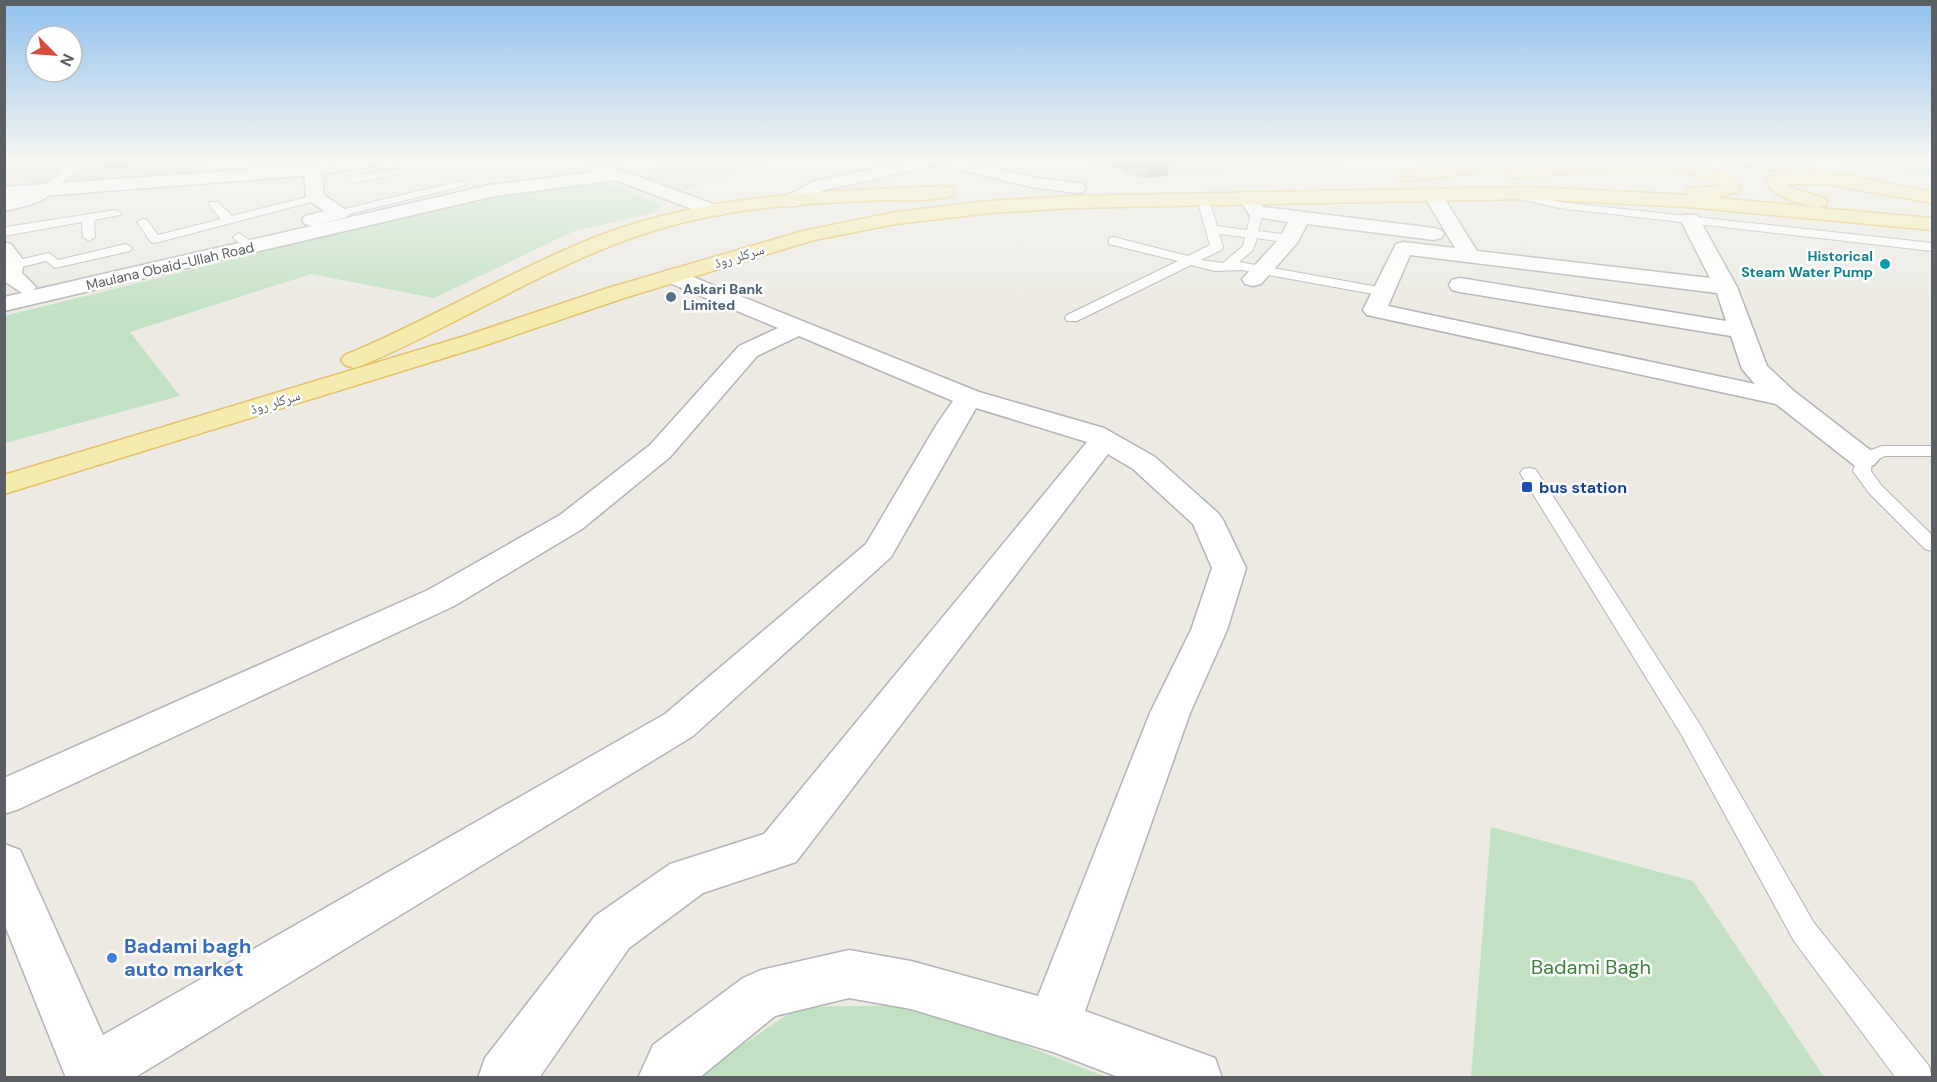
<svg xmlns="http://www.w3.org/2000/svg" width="1937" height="1082" font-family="'DM Sans','Noto Naskh Arabic',sans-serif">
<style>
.education{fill:#dcd9d2}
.green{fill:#c2e1c3}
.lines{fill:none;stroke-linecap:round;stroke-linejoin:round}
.lane-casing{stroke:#b1b3b7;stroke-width:2}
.street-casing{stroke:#b1b3b7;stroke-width:3}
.secondary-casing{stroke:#b0b2b7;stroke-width:3}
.primary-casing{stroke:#e2c067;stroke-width:3}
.lane{fill:#fff;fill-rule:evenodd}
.street{fill:#fff;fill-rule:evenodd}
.secondary{fill:#fff;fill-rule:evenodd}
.primary{fill:#f6ebaf;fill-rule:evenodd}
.wall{fill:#aca9a5}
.shaded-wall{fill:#8c8a86}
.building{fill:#c8c5c0;stroke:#8c8a86;stroke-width:1.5}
.culture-dot{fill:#0f9aa8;stroke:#fff;stroke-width:2}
.service-dot{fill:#5c6f8a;stroke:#fff;stroke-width:2}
.transit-dot{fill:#1a4fb4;stroke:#fff;stroke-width:2}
.shop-dot{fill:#3f7fe0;stroke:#fff;stroke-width:2}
.labels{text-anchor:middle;stroke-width:5;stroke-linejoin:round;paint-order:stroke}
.far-street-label{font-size:14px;fill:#5b5e62;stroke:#fff}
.far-culture-label{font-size:14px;font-weight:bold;fill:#0d838f;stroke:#fff;text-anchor:end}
.far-service-label{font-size:14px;font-weight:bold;fill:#4e5e75;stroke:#fff;text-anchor:start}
.transit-label{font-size:16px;font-weight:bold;fill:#164399;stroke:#fff;text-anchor:start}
.near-shop-label{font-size:20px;font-weight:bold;fill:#366cbe;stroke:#fff;text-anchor:start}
.near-park-label{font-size:20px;fill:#3e7f41;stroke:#fff}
</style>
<rect width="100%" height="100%" fill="#eceae3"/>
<path class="education" d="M 5,160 L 228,160 L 208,164 L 203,178 L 5,193 Z
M 644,160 L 781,160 L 686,190 L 641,176 L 660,166 Z"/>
<path class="green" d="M 5,160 L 65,160 L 69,165 L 5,171 Z
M 1181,160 L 1375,160 L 1160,177 L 1164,176 L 1165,167 Z
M 1825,160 L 1932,160 L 1932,177 Z
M 606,183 L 663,205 L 653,213 L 574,231 L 434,298 L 311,274 L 130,332 L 180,396 L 5,443 L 4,316 L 466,202 L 512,193 Z
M 1491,827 L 1693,881 L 1824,1077 L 1471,1077 Z
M 921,1005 L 1106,1077 L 697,1078 L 699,1074 L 799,1007 Z"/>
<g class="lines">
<defs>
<path id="lane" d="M 79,160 L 91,160 L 49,192 L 41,192 L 41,188 Z
M 270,160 L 279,162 L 241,178 L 232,176 Z
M 319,160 L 329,160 L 326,171 L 317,169 Z
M 1893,160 L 1932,163 L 1932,169 L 1898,163 Z
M 400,168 L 405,171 L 404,173 L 353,183 L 348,180 L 353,177 Z
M 460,181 L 464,182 L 464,186 L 340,216 L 334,213 L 336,211 Z
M 1511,191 L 1559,202 L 1932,243 L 1932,251 L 1559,208 L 1507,196 L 1506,194 Z
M 315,195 L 319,196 L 319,200 L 155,243 L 151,242 L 137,222 L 143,219 L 147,220 L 158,235 L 221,219 L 208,204 L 210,202 L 218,202 L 232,216 Z
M 1203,196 L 1209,199 L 1217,226 L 1247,230 L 1251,212 L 1257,209 L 1263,212 L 1258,231 L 1290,235 L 1296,239 L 1290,243 L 1257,238 L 1253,250 L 1239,262 L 1384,288 L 1391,292 L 1384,296 L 1242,270 L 1215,271 L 1191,265 L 1077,321 L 1067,321 L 1065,318 L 1067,315 L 1178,261 L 1109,244 L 1109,238 L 1113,237 L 1188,256 L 1210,245 L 1197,199 ZM 1219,234 L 1245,237 L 1243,246 L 1223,263 L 1201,260 L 1221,250 L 1223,247 Z
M 116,210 L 122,213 L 120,215 L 94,220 L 95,237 L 89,241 L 83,237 L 82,222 L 4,236 L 6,227 Z
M 239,233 L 252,242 L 252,248 L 244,248 L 233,237 Z
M 126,244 L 132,248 L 130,251 L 55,268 L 46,261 L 14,269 L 8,265 L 10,262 L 49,253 L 58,260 Z
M 1882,446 L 1932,446 L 1932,456 L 1885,456 L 1872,462 L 1871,471 L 1881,485 L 1932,535 L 1932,551 L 1925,549 L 1869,493 L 1853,471 L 1858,455 Z
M 1529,468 L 1535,469 L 1538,473 L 1699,723 L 1814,923 L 1929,1066 L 1932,1078 L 1896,1078 L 1794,941 L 1681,734 L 1520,473 L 1523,469 Z"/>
<path id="street" d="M 914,160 L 947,160 L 939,165 L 824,190 L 797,206 L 783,206 L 781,202 L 783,198 L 812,182 Z
M 598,162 L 722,207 L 725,211 L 722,215 L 708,215 L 615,180 L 490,197 L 4,311 L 4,297 L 22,293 L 4,281 L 4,242 L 11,244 L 24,261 L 22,273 L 36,287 L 34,290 L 490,185 L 594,172 L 589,167 L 592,163 Z
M 313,165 L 319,166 L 322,170 L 324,195 L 350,213 L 347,217 L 312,226 L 305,224 L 302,220 L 305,216 L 324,211 L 306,198 L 304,170 L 307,166 Z
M 45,184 L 51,186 L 54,190 C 44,204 21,207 4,211 L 4,199 L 24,194 Z
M 1432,188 L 1439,190 L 1477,251 L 1710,278 L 1680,219 L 1683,215 L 1697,215 L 1737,287 L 1767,366 L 1795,392 L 1874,453 L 1879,459 L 1874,465 L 1864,468 L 1854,465 L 1776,404 L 1367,315 L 1363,310 L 1396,244 L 1403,242 L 1455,248 L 1423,194 L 1425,190 ZM 1410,255 L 1717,293 L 1726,321 L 1460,278 L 1452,280 L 1449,285 L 1452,290 L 1460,292 L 1731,336 L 1742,369 L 1755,384 L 1388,306 Z
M 1248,193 L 1255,195 L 1263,207 L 1434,228 L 1441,230 L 1444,234 L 1441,238 L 1434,240 L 1307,224 L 1297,243 L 1261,284 L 1253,286 L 1245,284 L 1242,279 L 1281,237 L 1288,222 L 1250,216 L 1239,199 L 1241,195 Z
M 673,269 L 979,392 L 1104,428 L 1155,457 L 1218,513 L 1223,520 L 1246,568 L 1227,630 L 1190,713 L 1085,1011 L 1215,1058 L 1222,1078 L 1121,1078 L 1053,1052 L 911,1009 L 849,998 L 775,1016 L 699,1078 L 638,1078 L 653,1045 L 743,978 L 761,970 L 849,950 L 911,961 L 1038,996 L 1150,713 L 1191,630 L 1212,568 L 1193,524 L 1133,469 L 1108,454 L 796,862 L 703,893 L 629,948 L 539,1078 L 478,1078 L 485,1058 L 595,916 L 670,864 L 764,834 L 1087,442 L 976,408 L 891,557 L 693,736 L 134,1078 L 66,1078 L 4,923 L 4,844 L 20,850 L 103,1035 L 665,714 L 866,544 L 937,424 L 953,401 L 799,336 L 757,356 L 670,457 L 582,529 L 454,606 L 19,809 L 4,814 L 4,778 L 428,590 L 560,515 L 650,445 L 739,346 L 778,328 L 665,281 L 662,276 L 665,271 Z"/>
<path id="secondary" d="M 346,160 L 391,160 L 383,165 L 313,175 L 4,199 L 4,187 L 313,165 Z
M 934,160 L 964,160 L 1031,177 L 1077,183 L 1083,184 L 1086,188 L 1083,192 L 1077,193 L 1031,187 L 936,164 Z"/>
<path id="primary" d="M 1497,160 L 1550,160 L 1548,164 L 1528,167 C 1575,163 1711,145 1740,188 L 1737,192 L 1716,198 L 1817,207 C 1797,202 1777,200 1765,182 L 1768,178 L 1794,172 L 1729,165 L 1721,160 C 1750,160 1781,157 1810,164 L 1813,168 L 1809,172 L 1850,176 L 1932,192 L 1932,203 L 1826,184 L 1785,184 L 1800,191 L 1825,198 L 1827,202 L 1825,206 L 1819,208 L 1932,218 L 1932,230 L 1688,207 L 1531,199 L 1071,208 L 990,213 L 896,224 L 814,240 L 624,298 L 483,346 L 4,494 L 4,475 L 465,336 L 608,288 L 803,231 L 896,212 L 990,201 L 1071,196 L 1531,187 L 1688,195 L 1686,192 L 1688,188 L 1718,186 C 1688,158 1560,175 1518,178 L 1512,177 L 1509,173 L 1516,168 L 1407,181 L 1401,180 L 1398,176 L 1401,172 L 1407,171 Z
M 945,186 L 952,188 L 954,192 L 952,196 C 925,203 893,199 866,201 C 809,203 750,207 694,220 C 576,246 474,318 363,365 L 354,368 L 345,365 L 341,360 L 345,355 C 435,318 518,266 609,232 C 716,193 832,191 945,186 Z"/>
</defs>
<use href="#lane" class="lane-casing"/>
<use href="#street" class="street-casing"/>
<use href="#secondary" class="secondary-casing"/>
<use href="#primary" class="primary-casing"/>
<use href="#lane" class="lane"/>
<use href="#street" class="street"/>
<use href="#secondary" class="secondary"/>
<use href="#primary" class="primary"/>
</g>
<path class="wall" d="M 98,160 L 193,160 L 157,166 L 103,169 Z
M 1076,160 L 1181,160 L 1171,165 L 1167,176 L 1147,178 L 1127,175 L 1116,169 Z"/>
<path class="shaded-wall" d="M 154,160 L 193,160 L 157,166 Z
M 278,160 L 300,160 L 279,164 Z
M 1169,160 L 1181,160 L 1171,165 L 1167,176 L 1147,178 L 1148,162 Z"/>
<path class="building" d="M 1134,160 L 1169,160 L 1148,162 Z"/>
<linearGradient id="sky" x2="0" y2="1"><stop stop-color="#8fc1ed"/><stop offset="0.51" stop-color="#f6f6f2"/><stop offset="1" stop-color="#f6f6f2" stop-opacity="0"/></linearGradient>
<rect width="1937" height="312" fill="url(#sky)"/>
<circle class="culture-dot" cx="1885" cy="264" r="6"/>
<circle class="service-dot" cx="671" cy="297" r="6"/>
<rect class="transit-dot" x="1521" y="481" width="12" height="12" rx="3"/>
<circle class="shop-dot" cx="112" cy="958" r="6"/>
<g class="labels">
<g class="far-street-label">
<text transform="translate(739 256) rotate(-17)" y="5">سرکلر روڈ</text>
<text transform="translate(170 266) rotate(-13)" y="5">Maulana Obaid-Ullah Road</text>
<text transform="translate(275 402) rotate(-17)" y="5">سرکلر روڈ</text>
</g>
<g class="far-culture-label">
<text x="1873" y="261">Historical<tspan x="1873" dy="16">Steam Water Pump</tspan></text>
</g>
<g class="far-service-label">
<text x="683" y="294">Askari Bank<tspan x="683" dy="16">Limited</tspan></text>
</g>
<g class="transit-label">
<text x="1539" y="493">bus station</text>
</g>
<g class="near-shop-label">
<text x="124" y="953">Badami bagh<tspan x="124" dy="23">auto market</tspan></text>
</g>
<g class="near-park-label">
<text x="1591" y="974">Badami Bagh</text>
</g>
</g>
<rect width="1937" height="1082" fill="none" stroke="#5b5e62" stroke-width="12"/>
<g transform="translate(54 54) rotate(115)"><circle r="28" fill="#ffffff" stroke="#bdbfc0" stroke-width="1.5"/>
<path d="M0-4.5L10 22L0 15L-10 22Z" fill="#d64d40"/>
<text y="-9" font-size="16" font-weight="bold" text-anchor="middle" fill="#5b5e62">N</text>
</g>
</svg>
